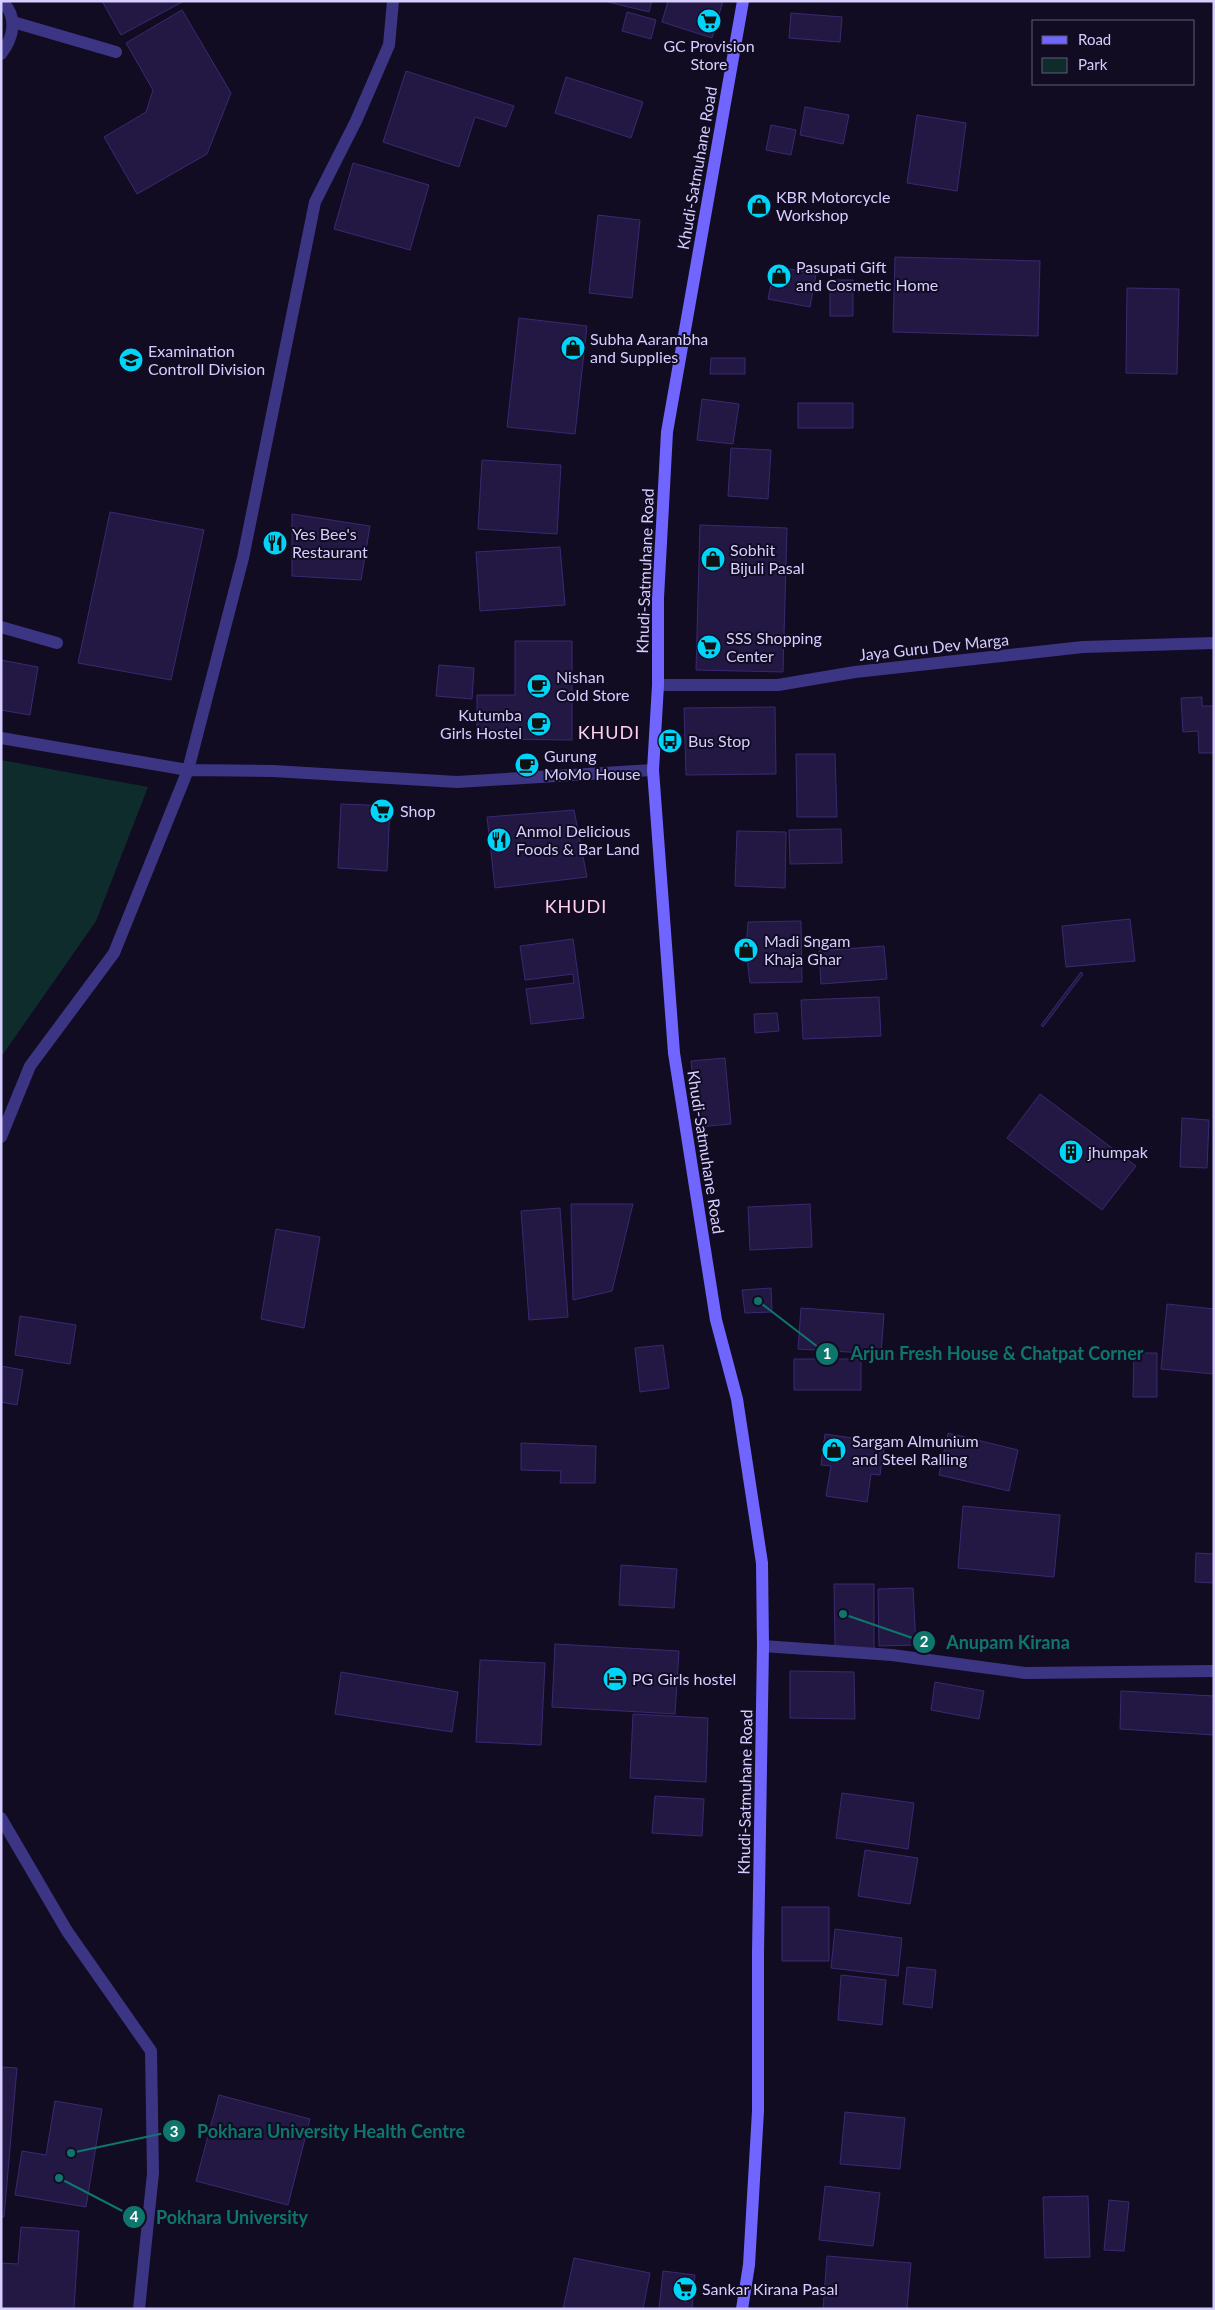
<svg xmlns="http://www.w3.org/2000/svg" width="1215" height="2310" font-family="Lato,sans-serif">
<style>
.green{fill:#0f2c2d}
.building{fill:#231844;stroke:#3a2971}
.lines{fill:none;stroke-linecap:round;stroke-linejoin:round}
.service{stroke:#3c3583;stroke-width:12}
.minor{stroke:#3c3583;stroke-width:12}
.secondary{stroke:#7065ff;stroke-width:12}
.labels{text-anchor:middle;stroke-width:4;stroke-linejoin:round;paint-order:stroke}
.poi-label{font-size:16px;fill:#d6ceff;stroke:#110c22;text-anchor:start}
.street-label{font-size:16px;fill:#d6ceff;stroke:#110c22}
.neighbourhood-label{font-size:18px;letter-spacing:1px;fill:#ffd0ec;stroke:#110c22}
.leader{fill:none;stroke:#0f766e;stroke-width:2}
.callout-dot{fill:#0f766e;stroke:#110c22;stroke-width:2}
.mark-label{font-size:15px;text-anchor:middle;font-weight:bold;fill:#fff}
.callout-label{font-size:18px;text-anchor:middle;font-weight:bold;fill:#0f766e;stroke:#110c22;stroke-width:4;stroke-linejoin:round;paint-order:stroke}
</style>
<rect width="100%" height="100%" fill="#110c22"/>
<path class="green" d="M 1,760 L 148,787 L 96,921 L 1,1057 Z"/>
<path class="building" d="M 102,1 L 184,1 L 121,35 Z
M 604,1 L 652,1 L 649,12 Z
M 668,1 L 723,1 L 712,38 L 662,22 Z
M 182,10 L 231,93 L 207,154 L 137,194 L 104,137 L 146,112 L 153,90 L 126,43 Z
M 627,12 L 656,20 L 651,39 L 622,31 Z
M 791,13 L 842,17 L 840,42 L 789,38 Z
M 406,71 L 514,106 L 506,127 L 475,117 L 459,167 L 383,142 Z
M 566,77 L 643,102 L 631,138 L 555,113 Z
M 805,107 L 849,115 L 843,144 L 800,135 Z
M 917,115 L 966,123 L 957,191 L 907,183 Z
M 771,125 L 796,130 L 791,155 L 766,150 Z
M 353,163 L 429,185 L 410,250 L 334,229 Z
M 598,215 L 640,220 L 632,298 L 589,293 Z
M 895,257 L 1040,261 L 1038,336 L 893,332 Z
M 775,266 L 816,274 L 810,307 L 768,299 Z
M 830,280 L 853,280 L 853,316 L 830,316 Z
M 1127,288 L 1179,289 L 1177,374 L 1126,373 Z
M 519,318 L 587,326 L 575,434 L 507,427 Z
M 711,358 L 745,358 L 745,374 L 710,374 Z
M 702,399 L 739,404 L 733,444 L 697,440 Z
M 798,403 L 853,403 L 853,428 L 798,428 Z
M 731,448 L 771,450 L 768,499 L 728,496 Z
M 482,460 L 561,465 L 557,534 L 478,529 Z
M 110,512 L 204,530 L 171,680 L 78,663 Z
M 292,514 L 370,526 L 361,580 L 292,576 Z
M 700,525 L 787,528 L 783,672 L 696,670 Z
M 560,547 L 565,605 L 480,611 L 476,552 Z
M 515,641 L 572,641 L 572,740 L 477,739 L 477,695 L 515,695 Z
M 1,660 L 38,667 L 30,715 L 1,710 Z
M 439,665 L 474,668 L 472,699 L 436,696 Z
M 1202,697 L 1202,706 L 1214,706 L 1214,753 L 1199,753 L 1198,731 L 1183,732 L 1181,698 Z
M 775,707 L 776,774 L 686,775 L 684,708 Z
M 796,754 L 835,754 L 837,817 L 797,817 Z
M 341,804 L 390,806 L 387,871 L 338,868 Z
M 574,810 L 587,877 L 495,888 L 487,817 Z
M 841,829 L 842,863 L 790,864 L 789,830 Z
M 737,831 L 786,832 L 785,888 L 735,886 Z
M 1130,919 L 1135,961 L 1066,967 L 1062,926 Z
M 801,921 L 802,982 L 750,983 L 746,950 L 748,922 Z
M 573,939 L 584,1018 L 531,1024 L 526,989 L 574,983 L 573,974 L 525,980 L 520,946 Z
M 884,946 L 887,979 L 821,984 L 819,951 Z
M 1081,972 L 1083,974 L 1043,1027 L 1041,1025 Z
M 879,997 L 881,1036 L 803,1039 L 801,1000 Z
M 777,1013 L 779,1031 L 755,1033 L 754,1014 Z
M 725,1058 L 731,1124 L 698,1127 L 691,1061 Z
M 1040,1094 L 1136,1166 L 1102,1210 L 1007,1138 Z
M 1182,1118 L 1209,1120 L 1207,1168 L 1180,1167 Z
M 571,1204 L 633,1204 L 612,1291 L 573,1300 Z
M 810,1204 L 812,1247 L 750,1250 L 748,1207 Z
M 560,1208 L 568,1317 L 529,1320 L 521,1211 Z
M 276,1229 L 320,1237 L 304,1328 L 261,1319 Z
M 771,1288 L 772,1312 L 745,1313 L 742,1290 Z
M 1167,1304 L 1214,1309 L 1214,1374 L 1161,1369 Z
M 801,1308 L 884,1314 L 881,1354 L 798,1349 Z
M 20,1316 L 76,1325 L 70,1364 L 15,1355 Z
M 663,1345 L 669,1388 L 640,1392 L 635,1348 Z
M 1134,1353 L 1157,1353 L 1157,1397 L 1133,1397 Z
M 794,1359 L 861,1359 L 861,1390 L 794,1390 Z
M 1,1366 L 23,1370 L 17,1405 L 1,1402 Z
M 948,1433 L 1018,1450 L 1009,1491 L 939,1475 Z
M 825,1434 L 885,1443 L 880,1475 L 871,1474 L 867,1502 L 826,1496 L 831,1466 L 821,1465 Z
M 521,1443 L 596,1446 L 595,1483 L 560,1483 L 561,1471 L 521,1470 Z
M 963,1506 L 1060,1515 L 1054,1577 L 958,1568 Z
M 1196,1553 L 1214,1554 L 1214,1583 L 1195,1582 Z
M 621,1565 L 677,1569 L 674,1608 L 619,1605 Z
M 834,1584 L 874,1584 L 874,1650 L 835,1649 Z
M 913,1588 L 916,1645 L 879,1646 L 878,1589 Z
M 555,1644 L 679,1651 L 675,1714 L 552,1707 Z
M 480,1660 L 545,1663 L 541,1745 L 476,1742 Z
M 790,1671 L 854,1672 L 855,1719 L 790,1718 Z
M 341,1672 L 458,1692 L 452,1732 L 335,1714 Z
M 935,1682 L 984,1691 L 979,1719 L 931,1710 Z
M 1121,1691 L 1214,1696 L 1214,1735 L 1120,1729 Z
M 633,1714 L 708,1718 L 706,1782 L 630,1778 Z
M 842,1793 L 914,1803 L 908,1849 L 836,1838 Z
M 655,1796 L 704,1799 L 702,1836 L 652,1833 Z
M 865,1850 L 918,1858 L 910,1904 L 858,1896 Z
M 782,1907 L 829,1907 L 829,1961 L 782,1961 Z
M 835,1929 L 902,1938 L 898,1976 L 831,1968 Z
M 907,1967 L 936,1970 L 932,2008 L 903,2004 Z
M 841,1975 L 886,1980 L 882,2025 L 838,2020 Z
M 1,2067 L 17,2068 L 4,2217 L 1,2217 Z
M 219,2095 L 310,2119 L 288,2205 L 196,2181 Z
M 55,2101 L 102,2109 L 86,2207 L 15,2195 L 22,2151 L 46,2155 Z
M 845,2112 L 905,2118 L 900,2169 L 840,2164 Z
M 825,2186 L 880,2193 L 873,2246 L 819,2240 Z
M 1088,2196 L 1090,2257 L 1045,2258 L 1043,2197 Z
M 1109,2200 L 1129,2202 L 1124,2251 L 1104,2250 Z
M 21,2227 L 79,2231 L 74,2309 L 1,2309 L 1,2263 L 18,2264 Z
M 827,2256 L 911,2263 L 907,2309 L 823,2309 Z
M 574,2258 L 650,2273 L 643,2309 L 563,2309 Z
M 663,2271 L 695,2275 L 692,2309 L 659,2309 Z"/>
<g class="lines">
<path class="service" d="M 13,22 L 116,52
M 1,54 C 14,37 18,17 2,1
M 1,627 L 57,643"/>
<path class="minor" d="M 658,685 L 778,685 L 855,672 L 1083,647 L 1214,643
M 1,738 L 188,770 L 273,771 L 457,782 L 653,770
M 1,1137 L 30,1066 L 114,953 L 188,770 L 243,558 L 315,202 L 356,121 L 389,45 L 393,1
M 763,1646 L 892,1655 L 1025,1673 L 1214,1671
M 1,1818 L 67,1931 L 151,2051 L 153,2173 L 139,2309"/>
<path class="secondary" d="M 742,2309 L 749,2265 L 758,2111 L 758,1952 L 763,1646 L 762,1563 L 737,1399 L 716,1320 L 674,1053 L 653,770 L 658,685 L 658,598 L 667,432 L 743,1"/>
</g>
<defs>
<symbol id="supermarket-disc" viewBox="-11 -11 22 22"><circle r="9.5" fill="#00d4f9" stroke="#110c22"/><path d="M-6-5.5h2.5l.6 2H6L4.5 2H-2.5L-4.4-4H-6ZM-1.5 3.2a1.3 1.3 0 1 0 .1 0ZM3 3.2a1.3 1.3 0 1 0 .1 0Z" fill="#111"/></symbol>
<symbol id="shop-disc" viewBox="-11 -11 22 22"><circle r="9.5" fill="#00d4f9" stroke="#110c22"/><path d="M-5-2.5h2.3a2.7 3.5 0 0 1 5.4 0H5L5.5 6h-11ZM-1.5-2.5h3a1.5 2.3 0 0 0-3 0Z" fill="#111"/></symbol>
<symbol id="university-disc" viewBox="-11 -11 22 22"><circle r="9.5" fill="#00d4f9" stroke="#110c22"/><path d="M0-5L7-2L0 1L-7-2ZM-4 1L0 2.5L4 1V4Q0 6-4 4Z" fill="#111"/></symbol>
<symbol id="restaurant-disc" viewBox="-11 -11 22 22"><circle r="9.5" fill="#00d4f9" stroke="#110c22"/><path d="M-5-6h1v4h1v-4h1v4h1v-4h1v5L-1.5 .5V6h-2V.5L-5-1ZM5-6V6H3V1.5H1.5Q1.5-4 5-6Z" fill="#111"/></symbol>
<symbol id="cafe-disc" viewBox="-11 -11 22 22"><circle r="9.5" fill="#00d4f9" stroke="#110c22"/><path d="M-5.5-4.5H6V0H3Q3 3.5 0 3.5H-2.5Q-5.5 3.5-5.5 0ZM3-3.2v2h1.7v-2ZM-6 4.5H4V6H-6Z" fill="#111"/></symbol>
<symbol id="bus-disc" viewBox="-11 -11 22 22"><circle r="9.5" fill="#00d4f9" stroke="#110c22"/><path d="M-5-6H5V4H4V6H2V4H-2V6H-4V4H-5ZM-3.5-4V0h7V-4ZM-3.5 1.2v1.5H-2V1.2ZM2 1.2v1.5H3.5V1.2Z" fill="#111"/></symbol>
<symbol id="building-disc" viewBox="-11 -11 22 22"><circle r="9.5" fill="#00d4f9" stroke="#110c22"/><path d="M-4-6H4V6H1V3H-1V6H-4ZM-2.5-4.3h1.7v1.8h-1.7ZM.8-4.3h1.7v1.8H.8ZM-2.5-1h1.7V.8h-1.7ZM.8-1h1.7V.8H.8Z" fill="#111"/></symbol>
<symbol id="hotel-disc" viewBox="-11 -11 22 22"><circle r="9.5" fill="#00d4f9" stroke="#110c22"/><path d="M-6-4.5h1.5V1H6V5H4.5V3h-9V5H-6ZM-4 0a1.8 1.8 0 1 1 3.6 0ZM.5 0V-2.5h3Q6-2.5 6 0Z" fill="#111"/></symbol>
</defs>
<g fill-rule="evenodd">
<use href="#supermarket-disc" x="695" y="7" width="28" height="28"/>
<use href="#shop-disc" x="745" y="192" width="28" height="28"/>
<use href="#shop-disc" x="765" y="262" width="28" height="28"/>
<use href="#shop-disc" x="559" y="334" width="28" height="28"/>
<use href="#university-disc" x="117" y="346" width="28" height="28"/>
<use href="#restaurant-disc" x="261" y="529" width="28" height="28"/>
<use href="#shop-disc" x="699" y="545" width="28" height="28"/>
<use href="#supermarket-disc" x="695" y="633" width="28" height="28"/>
<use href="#cafe-disc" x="525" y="672" width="28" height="28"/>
<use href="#cafe-disc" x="525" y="710" width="28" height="28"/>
<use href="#bus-disc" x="656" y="727" width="28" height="28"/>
<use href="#cafe-disc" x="513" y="751" width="28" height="28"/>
<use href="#supermarket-disc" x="368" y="797" width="28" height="28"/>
<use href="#restaurant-disc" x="485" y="826" width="28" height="28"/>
<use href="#shop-disc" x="732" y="936" width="28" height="28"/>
<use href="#building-disc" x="1057" y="1138" width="28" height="28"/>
<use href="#shop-disc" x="820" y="1436" width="28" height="28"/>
<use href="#hotel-disc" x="601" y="1665" width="28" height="28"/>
<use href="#supermarket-disc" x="671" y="2275" width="28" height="28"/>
</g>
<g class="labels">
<g class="poi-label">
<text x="709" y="52" text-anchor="middle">GC Provision<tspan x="709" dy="18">Store</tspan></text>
<text x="776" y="203">KBR Motorcycle<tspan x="776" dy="18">Workshop</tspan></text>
<text x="796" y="273">Pasupati Gift<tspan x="796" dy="18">and Cosmetic Home</tspan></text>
<text x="590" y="345">Subha Aarambha<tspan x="590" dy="18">and Supplies</tspan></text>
<text x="148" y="357">Examination<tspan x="148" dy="18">Controll Division</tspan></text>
<text x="292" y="540">Yes Bee's<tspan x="292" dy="18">Restaurant</tspan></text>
<text x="730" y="556">Sobhit<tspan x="730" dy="18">Bijuli Pasal</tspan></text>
<text x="726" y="644">SSS Shopping<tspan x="726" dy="18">Center</tspan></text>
<text x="556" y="683">Nishan<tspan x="556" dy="18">Cold Store</tspan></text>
<text x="522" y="721" text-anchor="end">Kutumba<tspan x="522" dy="18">Girls Hostel</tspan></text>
<text x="688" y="747">Bus Stop</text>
<text x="544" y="762">Gurung<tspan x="544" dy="18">MoMo House</tspan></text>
<text x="400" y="817">Shop</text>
<text x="516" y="837">Anmol Delicious<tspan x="516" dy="18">Foods &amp; Bar Land</tspan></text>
<text x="764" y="947">Madi Sngam<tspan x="764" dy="18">Khaja Ghar</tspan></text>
<text x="1088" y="1158">jhumpak</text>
<text x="852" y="1447">Sargam Almunium<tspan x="852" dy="18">and Steel Ralling</tspan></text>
<text x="632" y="1685">PG Girls hostel</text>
<text x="702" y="2295">Sankar Kirana Pasal</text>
</g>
<g class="street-label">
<text transform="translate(697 168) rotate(-80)" y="6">Khudi-Satmuhane Road</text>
<text transform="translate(645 571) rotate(-88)" y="6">Khudi-Satmuhane Road</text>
<text transform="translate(934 647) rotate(-6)" y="6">Jaya Guru Dev Marga</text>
<text transform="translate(706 1152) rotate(81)" y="6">Khudi-Satmuhane Road</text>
<text transform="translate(745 1792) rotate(-89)" y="6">Khudi-Satmuhane Road</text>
</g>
<g class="neighbourhood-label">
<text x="609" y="739">KHUDI</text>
<text x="576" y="913">KHUDI</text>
</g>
</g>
<path class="leader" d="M758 1301L827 1354M843 1614L924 1642M71 2153L174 2131M59 2178L134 2217"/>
<g class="callout-dot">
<circle cx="758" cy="1301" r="5"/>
<circle cx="843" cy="1614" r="5"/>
<circle cx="71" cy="2153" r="5"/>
<circle cx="59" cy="2178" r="5"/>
<circle cx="827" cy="1354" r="12"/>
<circle cx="924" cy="1642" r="12"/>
<circle cx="174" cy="2131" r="12"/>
<circle cx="134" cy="2217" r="12"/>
</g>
<g class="mark-label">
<text x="827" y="1359">1</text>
<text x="924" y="1647">2</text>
<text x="174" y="2137">3</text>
<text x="134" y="2222">4</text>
</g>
<g class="callout-label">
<text x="997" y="1360">Arjun Fresh House &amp; Chatpat Corner</text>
<text x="1008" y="1649">Anupam Kirana</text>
<text x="331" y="2138">Pokhara University Health Centre</text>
<text x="232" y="2224">Pokhara University</text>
</g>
<rect width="1215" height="2310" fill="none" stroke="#d6ceff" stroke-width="5"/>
<rect x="1032" y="20" width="162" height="65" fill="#110c22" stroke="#605a7a"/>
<rect x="1042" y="36" width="25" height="8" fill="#7065ff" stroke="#605a7a"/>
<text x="1078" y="45" font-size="15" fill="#d6ceff">Road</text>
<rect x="1042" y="58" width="25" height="15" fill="#0f2c2d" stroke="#605a7a"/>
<text x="1078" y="70" font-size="15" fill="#d6ceff">Park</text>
</svg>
